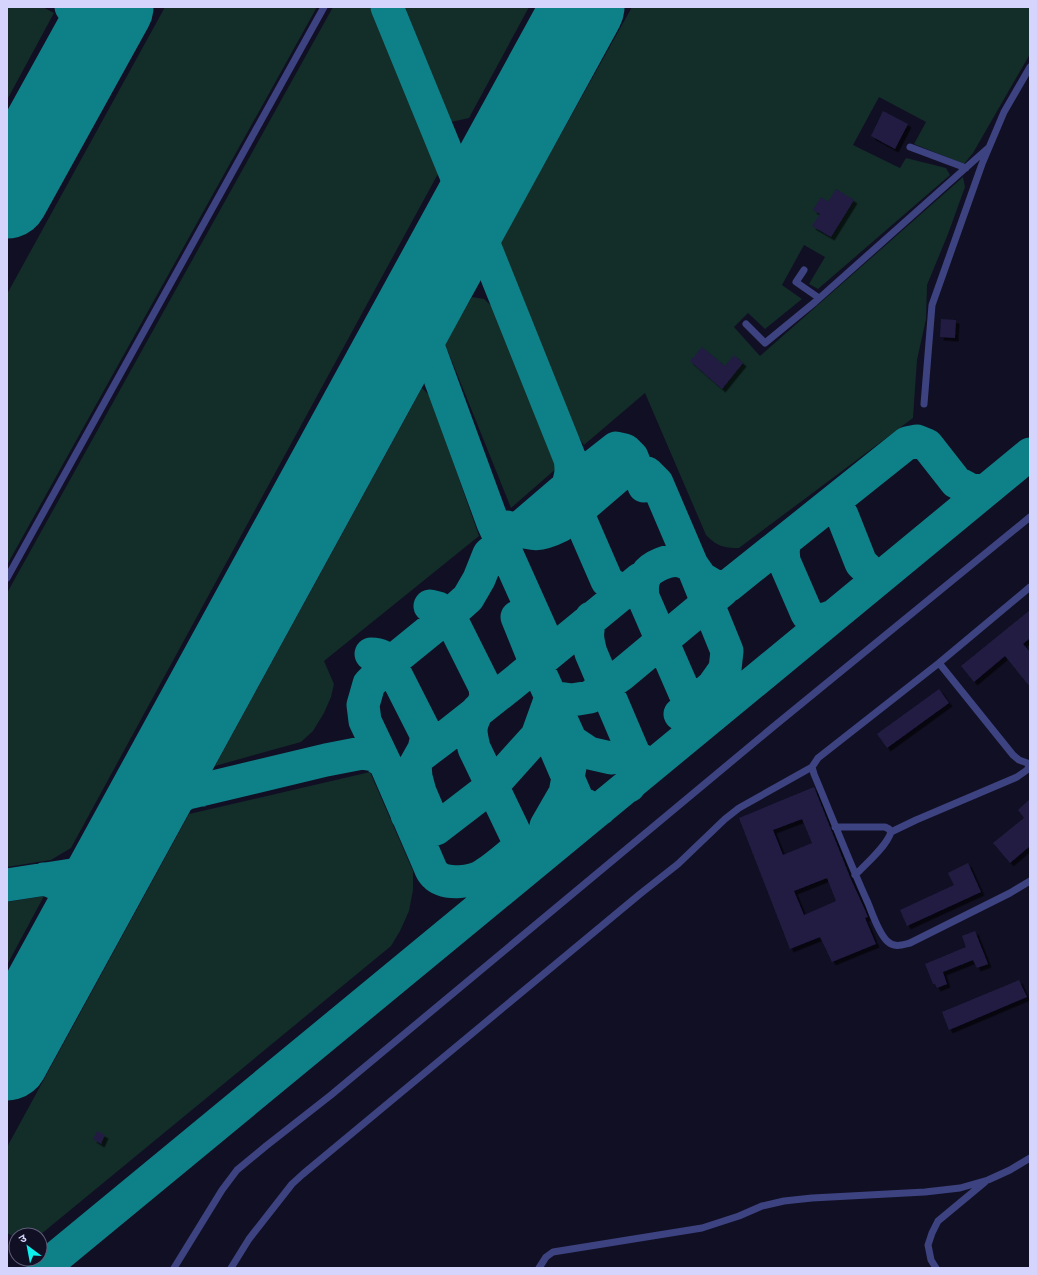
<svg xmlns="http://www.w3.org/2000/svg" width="1037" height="1275" font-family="Raleway,'Noto Sans Devanagari',sans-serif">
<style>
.green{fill:#132d29}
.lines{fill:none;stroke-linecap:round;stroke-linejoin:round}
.taxiway{stroke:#0e8088;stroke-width:33}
.runway{stroke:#0e8088;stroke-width:83}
.building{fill:#201c43;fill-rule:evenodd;filter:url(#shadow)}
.lane{stroke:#3d4280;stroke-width:7}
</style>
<defs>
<filter id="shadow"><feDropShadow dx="3.5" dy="3.5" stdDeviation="0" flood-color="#0009"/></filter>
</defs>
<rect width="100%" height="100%" fill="#110f23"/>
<path class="green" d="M 7,7 L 43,7 L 54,13 L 7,100 Z
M 165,7 L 317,7 L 7,565 L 7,294 Z
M 333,7 L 370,7 L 439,172 L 71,848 L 51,860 L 7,867 L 7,593 Z
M 405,7 L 529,7 L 469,118 L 451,122 Z
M 632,7 L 1030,7 L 1030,54 L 973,153 L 964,164 L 914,144 L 926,122 L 879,97 L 853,145 L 900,168 L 906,158 L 946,168 L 950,175 L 818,289 L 809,284 L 825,257 L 804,245 L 782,285 L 802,299 L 765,329 L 748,313 L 734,327 L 760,356 L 963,177 L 965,187 L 948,234 L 927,285 L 926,319 L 917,360 L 913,418 L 739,548 C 723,548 717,546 706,535 L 645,393 L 584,445 L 573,429 L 498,247 Z
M 472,297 L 484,299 L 496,310 L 549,439 L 558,467 L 511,508 L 445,344 Z
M 422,388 L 430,396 L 479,536 L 324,661 L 334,684 L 331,697 L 324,713 L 313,731 L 301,742 L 215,766 Z
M 370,772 L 413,871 L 413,890 L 409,911 L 400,931 L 391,946 L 40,1235 L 16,1235 L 16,1238 L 7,1233 L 7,1147 L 189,814 Z
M 44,896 L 7,965 L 7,902 Z"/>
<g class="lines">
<path class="taxiway" d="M 71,7 C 79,14 85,29 86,39 C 87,45 85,51 85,56
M 387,7 L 471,212 L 570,459 C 572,470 571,477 567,487
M 484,235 C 477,205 492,180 503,153
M 445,259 L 457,235 L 459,225 L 457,191
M 424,297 C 422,313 423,327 427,343 L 493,523 L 545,639 L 554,642 L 562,643
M 387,365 L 397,356 L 407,352 L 418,354 L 428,359 L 434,366
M 826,508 L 836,508 L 842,515 L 861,563 L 869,571 L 877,575 L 885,573
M 507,527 C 531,534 536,538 560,526 L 623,472 L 636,470 L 647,473 L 657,483 L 692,565 L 701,578 L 716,587 L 728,586 L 907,443 L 917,441 L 927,445 L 956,482 L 969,489 L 978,491 L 987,489
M 786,540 L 783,550 L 784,561 L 807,614 C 816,620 823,621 833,616
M 629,589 L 616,588 L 607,581 L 574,505 L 573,494 L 574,481 L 616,448 L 625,450 L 632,457 L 644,486
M 430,606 L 438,608 L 449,615 L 485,687 L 486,698 L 481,708
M 517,617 L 536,664 L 571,741 L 589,753 L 611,758 L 634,754 C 636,768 635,774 629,786
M 591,618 C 586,632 587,639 591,653 L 634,754 C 640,760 645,763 653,763
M 371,654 C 380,654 384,657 390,663 L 427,736 L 424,749 L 415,765 L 416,777 L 420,792 L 431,818
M 478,710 C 469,727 470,730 474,748 L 521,846 C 527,853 533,855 541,857
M 680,714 L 713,686 L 725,669 L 727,651 L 692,565 C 688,564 684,562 680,561 C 670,559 651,566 646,575 C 642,581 642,589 643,597 L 690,705 C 701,713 705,714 718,711
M 544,722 L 578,801 L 593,809 L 600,809
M 189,726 C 183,741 171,760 180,776 C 185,786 191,788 202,790
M 420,756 L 449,734 L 511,685 L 640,579
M 407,815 L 416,826 L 424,829 L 436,829 L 492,786 L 537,736 L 551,697 L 572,700 L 590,697 L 621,675 L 723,590
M 546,826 L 565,793 L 570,767
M 517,849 C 507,857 496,867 485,874 C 474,882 445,886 435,875 C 433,873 431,870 430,867 L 385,763 L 365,721 L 363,705 L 369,684 L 390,663 L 449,615 L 468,598 L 479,579 L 489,554 L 574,481
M 44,879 C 60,884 68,888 76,904 C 79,909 81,914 80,919 C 79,924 76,930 75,935
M 7,885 L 85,873 L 99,867 L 113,857 L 126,841 L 144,816 L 153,809 L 164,803 L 188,793 L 326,760 L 362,753 L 374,755 L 385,763
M 7,1019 L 27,1011 L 41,996
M 43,1268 L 1030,454"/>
<path class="runway" d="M 7,197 L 112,7
M 7,1059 L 583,7"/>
</g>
<path class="building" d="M 883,111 L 908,124 L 895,149 L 871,136 Z
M 836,189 L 854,200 L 831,237 L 812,226 L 820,214 L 813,210 L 821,197 L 828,202 Z
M 941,319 L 956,320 L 955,338 L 940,337 Z
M 702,347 L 725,366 L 734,355 L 743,363 L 722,389 L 690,361 Z
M 1030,610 L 1030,638 L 1023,644 L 1030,652 L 1030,687 L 1005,656 L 974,682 L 961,666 Z
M 939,689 L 949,703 L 887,748 L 877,734 Z
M 814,787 L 850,877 L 865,910 L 868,917 L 865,918 L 876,944 L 832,962 L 820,937 L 790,949 L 739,818 ZM 802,819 L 812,843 L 783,855 L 773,830 ZM 827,878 L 836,901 L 804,915 L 794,891 Z
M 1030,799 L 1030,846 L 1010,863 L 993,843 L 1024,818 L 1018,810 Z
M 968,863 L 981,892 L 907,926 L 900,910 L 954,885 L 948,873 Z
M 975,931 L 988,964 L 977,968 L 973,960 L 943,972 L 947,984 L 937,988 L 935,984 L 933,984 L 925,964 L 966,947 L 962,936 Z
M 1019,980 L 1027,997 L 949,1030 L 942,1012 Z
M 97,1131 L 105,1135 L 101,1144 L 93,1139 Z"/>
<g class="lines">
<path class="lane" d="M 910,147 L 966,168
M 804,270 L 796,282 L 819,298
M 746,324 L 765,343 L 815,302 L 987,149
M 924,404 L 932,305 L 982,164 L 1004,112 L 1030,67
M 7,578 L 324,7
M 1030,587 L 939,663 L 818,758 L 812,767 L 814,774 C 832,817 849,861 868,903 C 873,915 878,932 887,941 C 894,948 902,945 910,943 L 1010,893 L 1030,881
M 939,663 L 1013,755 L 1019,760 L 1030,764
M 835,827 L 885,827 L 889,829 L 891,832 C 887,846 865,865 855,875
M 891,832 L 916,820 L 1017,777 L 1027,770 L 1030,765
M 174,1268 L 222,1190 L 237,1170 L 266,1146 L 331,1095 L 773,727 L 1030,517
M 231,1268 L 249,1239 L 292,1184 L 303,1174 L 640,894 L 678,864 L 725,819 L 739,808 L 812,767
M 539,1268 L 546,1257 L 553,1252 L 702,1228 L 739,1216 L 762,1206 L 784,1201 L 812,1198 L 925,1192 L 960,1188 L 988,1180 L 1010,1170 L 1030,1158
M 936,1268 L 931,1260 L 928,1245 L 932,1233 L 938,1221 L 985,1182"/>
</g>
<rect width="1037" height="1275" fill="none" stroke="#d4d4fd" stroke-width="16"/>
<g transform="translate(28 1247) rotate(328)"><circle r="19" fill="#110f23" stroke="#5f5e7a"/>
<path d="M0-3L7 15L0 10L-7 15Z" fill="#0cf1ee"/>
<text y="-6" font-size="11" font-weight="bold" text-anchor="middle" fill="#d4d4fd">उ</text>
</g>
</svg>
